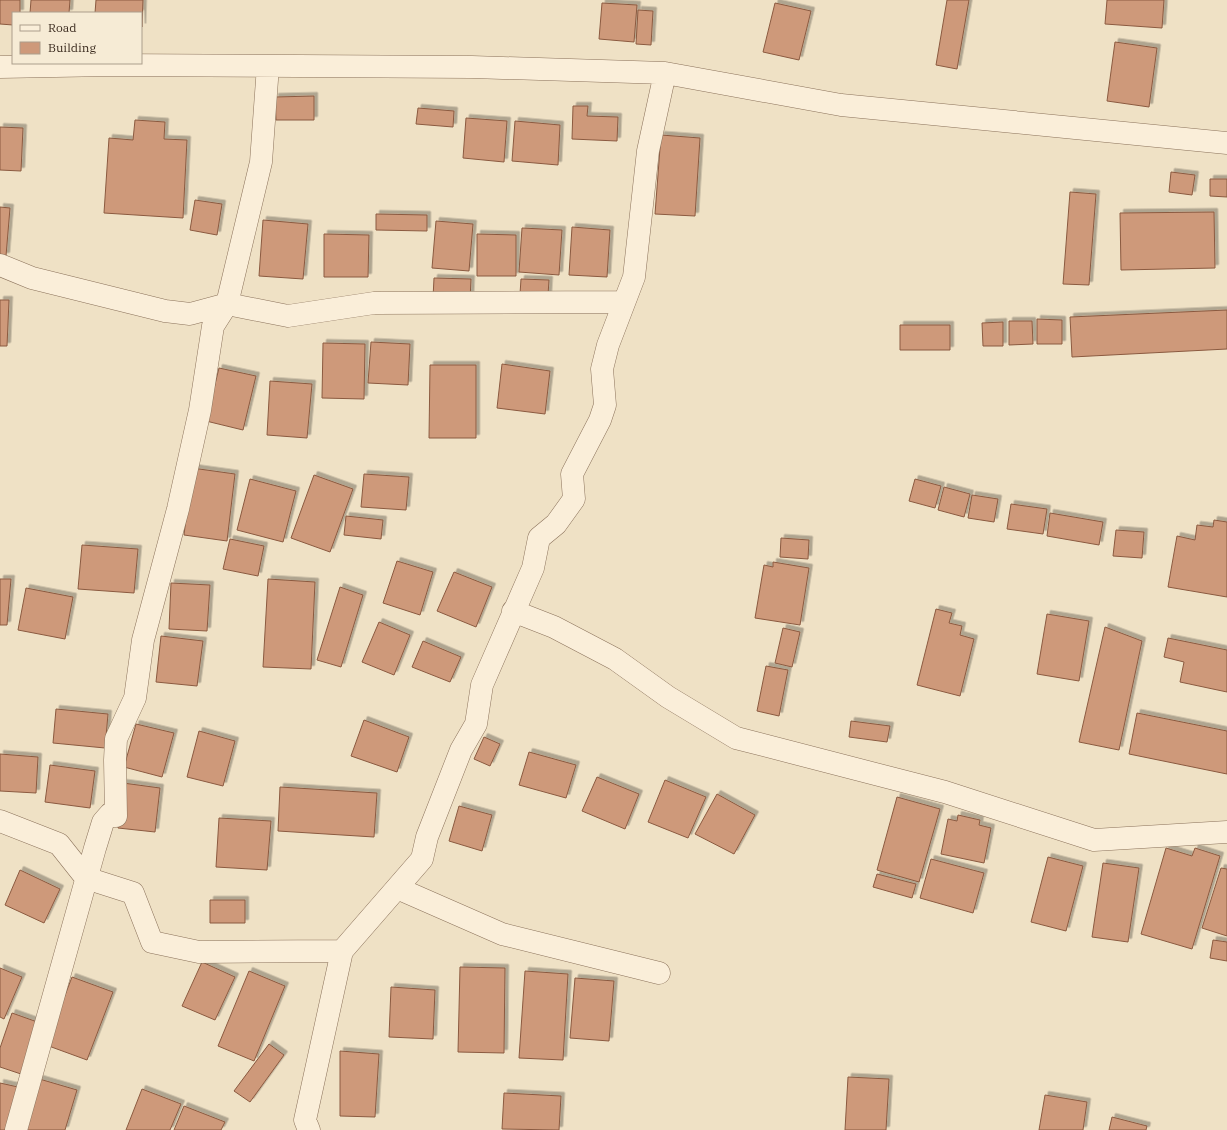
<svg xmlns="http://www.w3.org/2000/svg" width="1227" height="1130" font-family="'IBM Plex Serif',serif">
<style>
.building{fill:#ce997a;stroke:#8b5a40;filter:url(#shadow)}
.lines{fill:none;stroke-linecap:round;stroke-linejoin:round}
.minor-casing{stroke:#8b725b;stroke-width:23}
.minor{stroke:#faeed9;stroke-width:22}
</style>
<defs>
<filter id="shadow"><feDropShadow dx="3.5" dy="-3.5" stdDeviation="0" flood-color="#0004"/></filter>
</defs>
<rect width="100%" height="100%" fill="#efe1c5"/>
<path class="building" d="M 0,0 L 20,0 L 20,13 L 13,13 L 13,25 L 0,24 Z
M 31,0 L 70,0 L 69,13 L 30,13 Z
M 96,0 L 143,0 L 142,27 L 141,13 L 95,13 Z
M 947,0 L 969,0 L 957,69 L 936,65 Z
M 1107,0 L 1164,0 L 1162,28 L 1105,24 Z
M 602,3 L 637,5 L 634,42 L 599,39 Z
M 775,3 L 811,11 L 799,60 L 763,52 Z
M 638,10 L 653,11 L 651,45 L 636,44 Z
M 1115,42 L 1157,48 L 1149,107 L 1107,101 Z
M 314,96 L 314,120 L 276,120 L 275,97 Z
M 573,106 L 588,106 L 587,116 L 618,117 L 617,141 L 572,139 Z
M 418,108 L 454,111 L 453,127 L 416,124 Z
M 466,118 L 507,121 L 504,162 L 463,158 Z
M 135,120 L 165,122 L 164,139 L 187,140 L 183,218 L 104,213 L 109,138 L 133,140 Z
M 515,121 L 560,125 L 558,165 L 512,161 Z
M 0,127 L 23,128 L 21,171 L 0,170 Z
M 661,135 L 700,138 L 695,216 L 655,214 Z
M 1171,172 L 1195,175 L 1192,195 L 1169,192 Z
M 1210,179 L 1227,179 L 1227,197 L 1210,196 Z
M 1070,192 L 1096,194 L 1089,285 L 1063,284 Z
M 195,200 L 222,204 L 217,235 L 190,230 Z
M 0,207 L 10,208 L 6,256 L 0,256 Z
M 1214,212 L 1215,268 L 1121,270 L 1120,213 Z
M 376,214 L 427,215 L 427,231 L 376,230 Z
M 263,220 L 308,224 L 303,279 L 259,276 Z
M 436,221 L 473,224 L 469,271 L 432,268 Z
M 572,227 L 610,230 L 607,277 L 569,275 Z
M 522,228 L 562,230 L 559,275 L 519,272 Z
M 324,234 L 369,235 L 368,277 L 324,277 Z
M 477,234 L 516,235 L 516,276 L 477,276 Z
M 434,278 L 471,279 L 470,300 L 433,298 Z
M 521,279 L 549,280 L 548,295 L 520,294 Z
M 0,300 L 9,300 L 7,346 L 0,346 Z
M 1227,310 L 1227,349 L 1072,357 L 1070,317 Z
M 1037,319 L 1062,320 L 1062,344 L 1037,344 Z
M 1009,321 L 1032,321 L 1033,344 L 1009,345 Z
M 1003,322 L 1003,346 L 983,346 L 982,323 Z
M 900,325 L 950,325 L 950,350 L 900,350 Z
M 371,342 L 410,344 L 408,385 L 368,383 Z
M 323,343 L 365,344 L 364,399 L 322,398 Z
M 502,364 L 550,371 L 545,414 L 497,408 Z
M 430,365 L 476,365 L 476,438 L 429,438 Z
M 219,368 L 256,376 L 243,430 L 206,421 Z
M 270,381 L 312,384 L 307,438 L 267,435 Z
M 192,468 L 235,474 L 227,541 L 184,535 Z
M 364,474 L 409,477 L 406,510 L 361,507 Z
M 314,475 L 353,489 L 330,552 L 291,538 Z
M 250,479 L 296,491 L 283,542 L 237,530 Z
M 915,479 L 941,486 L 935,508 L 909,501 Z
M 944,487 L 970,494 L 964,517 L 938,510 Z
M 972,495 L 998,499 L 994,522 L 968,518 Z
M 1011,504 L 1047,509 L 1043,534 L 1007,529 Z
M 1050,513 L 1103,522 L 1099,545 L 1047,536 Z
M 346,516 L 383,520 L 381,539 L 344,535 Z
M 1214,520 L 1227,522 L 1227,597 L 1168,587 L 1177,536 L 1195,540 L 1197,525 L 1213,527 Z
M 1116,530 L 1144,532 L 1142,558 L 1113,556 Z
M 781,538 L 809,540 L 808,559 L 780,557 Z
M 230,539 L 264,546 L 258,576 L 223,569 Z
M 82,545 L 138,549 L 134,593 L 78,589 Z
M 397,561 L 433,572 L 420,615 L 383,603 Z
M 773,562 L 809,568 L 800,625 L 755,618 L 764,565 L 773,567 Z
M 454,572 L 492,587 L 476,627 L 437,611 Z
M 0,579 L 11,579 L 7,625 L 0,625 Z
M 268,579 L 315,582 L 311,669 L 263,667 Z
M 171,583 L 210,585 L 207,631 L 169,629 Z
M 340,587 L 363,595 L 341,667 L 317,660 Z
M 26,588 L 73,597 L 65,639 L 18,630 Z
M 936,609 L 952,613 L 949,623 L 962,626 L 960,635 L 974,639 L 960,696 L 917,685 Z
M 1047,614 L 1089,621 L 1079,681 L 1037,674 Z
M 379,622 L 410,635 L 394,675 L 362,662 Z
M 1105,627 L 1142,641 L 1119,750 L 1079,742 Z
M 783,628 L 800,632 L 792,667 L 775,663 Z
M 161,636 L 203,641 L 197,686 L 156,682 Z
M 1168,638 L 1227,650 L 1227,692 L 1180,682 L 1184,662 L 1164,657 Z
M 423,641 L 461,657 L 450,682 L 412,667 Z
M 766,666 L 788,670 L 779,716 L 757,711 Z
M 56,709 L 108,714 L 105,748 L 53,743 Z
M 1137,713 L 1227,731 L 1227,774 L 1129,754 Z
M 364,720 L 409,737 L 397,772 L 351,756 Z
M 851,721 L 890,726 L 887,742 L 849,737 Z
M 136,724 L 174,733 L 162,777 L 124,767 Z
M 199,731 L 235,741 L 223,786 L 187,777 Z
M 484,737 L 500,744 L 490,766 L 474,759 Z
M 529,752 L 576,765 L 566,798 L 519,785 Z
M 0,754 L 38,757 L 36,793 L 0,791 Z
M 50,765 L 95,771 L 90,808 L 45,802 Z
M 597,777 L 639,794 L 625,829 L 582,811 Z
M 665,780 L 706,797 L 688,838 L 648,822 Z
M 123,783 L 160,788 L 155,832 L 118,828 Z
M 280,787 L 377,793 L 374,837 L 278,831 Z
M 717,794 L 755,815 L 734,854 L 695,834 Z
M 897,797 L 940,809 L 919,882 L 877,870 Z
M 459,806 L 492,815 L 482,851 L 449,841 Z
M 958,815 L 980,820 L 979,825 L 991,828 L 984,863 L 941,854 L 948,819 L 957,821 Z
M 219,818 L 271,821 L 267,870 L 216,867 Z
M 1166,848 L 1192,856 L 1195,848 L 1220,856 L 1192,949 L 1141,934 Z
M 1048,857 L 1083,866 L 1066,931 L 1031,922 Z
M 931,859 L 984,873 L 973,913 L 920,898 Z
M 1103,863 L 1139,868 L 1128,942 L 1092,937 Z
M 1221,868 L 1227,869 L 1227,936 L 1202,928 Z
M 20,870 L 60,889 L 44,923 L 5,905 Z
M 877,874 L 916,884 L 912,898 L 873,887 Z
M 210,900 L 245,900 L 245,923 L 210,923 Z
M 1213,940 L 1227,942 L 1227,961 L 1210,958 Z
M 202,962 L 235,977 L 215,1020 L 182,1006 Z
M 460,967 L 505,968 L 504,1053 L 458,1052 Z
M 0,968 L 22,977 L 4,1019 L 0,1017 Z
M 249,971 L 285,986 L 254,1061 L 218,1046 Z
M 525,971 L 568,974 L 563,1060 L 519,1058 Z
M 72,977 L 113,992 L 87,1060 L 46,1045 Z
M 575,978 L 614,981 L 609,1041 L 570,1038 Z
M 391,987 L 435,990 L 433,1039 L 389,1037 Z
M 12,1013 L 43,1024 L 27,1076 L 0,1067 L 0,1048 Z
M 269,1044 L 284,1055 L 250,1102 L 234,1091 Z
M 340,1051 L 379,1054 L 375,1117 L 340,1116 Z
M 848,1077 L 889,1079 L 886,1130 L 845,1130 Z
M 36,1078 L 77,1090 L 65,1130 L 20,1130 Z
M 0,1083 L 18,1087 L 8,1130 L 0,1130 Z
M 142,1089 L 181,1104 L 170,1130 L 126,1130 Z
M 504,1093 L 561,1096 L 559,1130 L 502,1129 Z
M 1045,1095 L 1087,1102 L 1083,1130 L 1039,1130 Z
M 184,1106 L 225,1122 L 221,1130 L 174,1130 Z
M 1112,1117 L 1147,1126 L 1146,1130 L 1109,1130 Z"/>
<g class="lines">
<defs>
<path id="minor" d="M 0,67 L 110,65 L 472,67 L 665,73 L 841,105 L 1227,143
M 0,265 L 32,278 L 165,311 L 190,314 L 227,304 L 288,316 L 374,303 L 624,302
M 513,611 L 554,627 L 615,659 L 668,697 L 736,738 L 945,792 L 1094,840 L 1227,832
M 0,821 L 59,844 L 86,878 L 133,893 L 152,942 L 199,952 L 342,951
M 397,888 L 502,934 L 659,973
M 16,1130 L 95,848 L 103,822 L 110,814 L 116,816 L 115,760 L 116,739 L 135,698 L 143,640 L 178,509 L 200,410 L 213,326 L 227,304 L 261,162 L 268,66
M 309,1130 L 305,1120 L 342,951 L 422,859 L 427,837 L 461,750 L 476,724 L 482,685 L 533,568 L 539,538 L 556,524 L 574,499 L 572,474 L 600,420 L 605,405 L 602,369 L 608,345 L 634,277 L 648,151 L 665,73"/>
</defs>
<use href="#minor" class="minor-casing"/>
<use href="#minor" class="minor"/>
</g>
<rect x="12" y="12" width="130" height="52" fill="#f6ebd5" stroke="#ab9e8c"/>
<rect x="20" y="25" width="20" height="6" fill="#faeed9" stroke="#ab9e8c"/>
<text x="48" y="32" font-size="12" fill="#3b2b1f">Road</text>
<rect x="20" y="42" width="20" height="12" fill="#ce997a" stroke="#ab9e8c"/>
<text x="48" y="52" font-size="12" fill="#3b2b1f">Building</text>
</svg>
